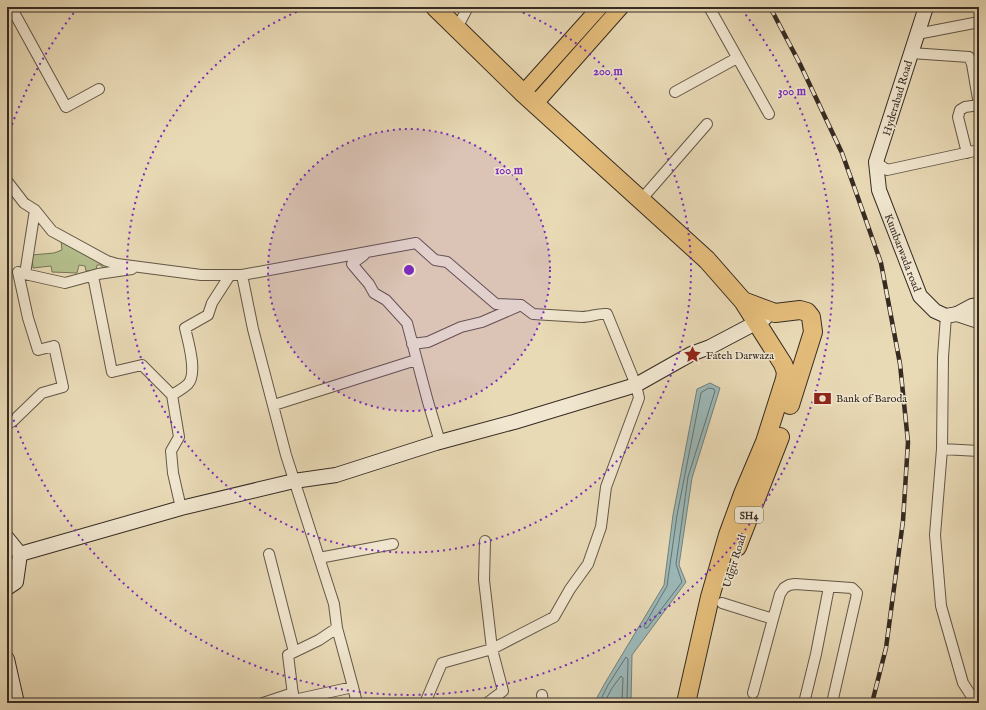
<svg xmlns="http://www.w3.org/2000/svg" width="986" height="710" font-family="'IM FELL English',serif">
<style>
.green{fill:#b5c08e;stroke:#757658}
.water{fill:#9bb8b8;stroke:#72807c}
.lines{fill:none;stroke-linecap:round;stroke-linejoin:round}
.shore{stroke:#68726e;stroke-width:1}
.street-casing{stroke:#625748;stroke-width:12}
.secondary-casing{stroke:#352b23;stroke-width:16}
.primary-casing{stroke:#352b23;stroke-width:17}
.highway-casing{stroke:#352b23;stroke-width:20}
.street{stroke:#f1e7d0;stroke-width:10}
.secondary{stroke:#f1e7d0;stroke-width:14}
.primary{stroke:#e4bd7b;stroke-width:15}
.highway{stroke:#e4bd7b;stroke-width:18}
.rail-casing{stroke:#352b23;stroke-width:4.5}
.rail{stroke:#f1e7d0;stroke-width:3;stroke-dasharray:9;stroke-linecap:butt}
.ring{fill:none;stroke:#7b2cbf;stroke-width:2;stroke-dasharray:2 4}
.labels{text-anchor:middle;stroke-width:3;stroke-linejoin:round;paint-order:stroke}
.shield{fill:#f1e7d0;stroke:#6d6357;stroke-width:1}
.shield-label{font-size:10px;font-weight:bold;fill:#352b23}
.street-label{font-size:11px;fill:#352b23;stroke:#f1e7d0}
.poi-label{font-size:11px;fill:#352b23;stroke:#f1e7d0;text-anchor:start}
.centre{fill:#7b2cbf;stroke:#f1e7d0;stroke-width:2}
.ring-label{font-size:12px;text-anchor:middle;font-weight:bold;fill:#7b2cbf;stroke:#f1e7d0;stroke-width:3;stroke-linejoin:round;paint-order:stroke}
</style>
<rect width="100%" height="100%" fill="#e9dab6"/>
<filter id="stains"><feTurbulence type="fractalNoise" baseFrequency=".005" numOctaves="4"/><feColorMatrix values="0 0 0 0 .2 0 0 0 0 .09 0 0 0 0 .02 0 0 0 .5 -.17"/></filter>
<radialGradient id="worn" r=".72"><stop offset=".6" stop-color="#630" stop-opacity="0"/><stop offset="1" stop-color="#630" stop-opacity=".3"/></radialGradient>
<path class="green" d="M 61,241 L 121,267 L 103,268 L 101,265 L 97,265 L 96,270 L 86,271 L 85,266 L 79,265 L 77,273 L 52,272 L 51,266 L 33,268 L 32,255 L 54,253 L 62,250 Z"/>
<path class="water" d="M 710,383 L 720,388 L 692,478 L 679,565 L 686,582 L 632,655 L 631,703 L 594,703 L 605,683 L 664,585 L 673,515 L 697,389 Z"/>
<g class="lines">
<path class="shore" d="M 709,388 L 714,389 L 715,391 L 688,477 L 676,564 L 682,582 L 647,628 L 645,628 L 644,626 L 667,586 L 677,515 L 701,393 Z
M 599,703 L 608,685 L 626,657 L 628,659 L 627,703
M 604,703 L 612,688 L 621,676 L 623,678 L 622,703"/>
<defs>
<path id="street" d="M 11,7 L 66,107 L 99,89
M 709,7 L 769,114
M 457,28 L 468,7
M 917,34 L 979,22
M 911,53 L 969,57 L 972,64 L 979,105
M 675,92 L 737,58
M 967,153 L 958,117 L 960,110 L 965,107 L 979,105
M 876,162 L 887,170 L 979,150
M 7,181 L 24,203 L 35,210 L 52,231 L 107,261 L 117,264 L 201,275 L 242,275 L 416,243 L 435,260 L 447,262 L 496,304 L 521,305 L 533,314 L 582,317 C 591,317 598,313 607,314 L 636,385 L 639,398 L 606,487 L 601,527 L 588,564 L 570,589 L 554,617 L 492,649 L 442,663 L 425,703
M 640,201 L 707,124
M 35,210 L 25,274 L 65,283 L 98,274 L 132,269
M 364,255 L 352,264 L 369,284 L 374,293 L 386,300 L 407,323 L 428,402 L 440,442
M 242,275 L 253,329 L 286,455 L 334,604 L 337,628 L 319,640 L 288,655 L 294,703
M 93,276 L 112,372 L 142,365 L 172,395
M 946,316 L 943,357 L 942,449 L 935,535 L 941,606 L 963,683 L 976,703
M 412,344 L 428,342 L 461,327 L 482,322 L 519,306
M 274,405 L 416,360
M 7,424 L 13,421 L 42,393 L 63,387 L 54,346 L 38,350 L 28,318 L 18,272
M 942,449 L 979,451
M 181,508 L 173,473 L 171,451 L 179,437 L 172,395 C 177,392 184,388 188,384 C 198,373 188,341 185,328 L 208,315 L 212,303 L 230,275
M 485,541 L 484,580 L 492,649 L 503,691 L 487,703
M 269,554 L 294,652
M 319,558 L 393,544
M 722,603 L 773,619
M 337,628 L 353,687
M 753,693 L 773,619 L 780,594 L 784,588 L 789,585 L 795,584 L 852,588 L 857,593 L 856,598 L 832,703
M 542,695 L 543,703
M 294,700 L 353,687 L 357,703
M 263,703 L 293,693
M 804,703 L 816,654 L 829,587"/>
<g id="secondary">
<path id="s1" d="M 926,7 L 876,162 L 879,190 L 920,296 L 935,311 L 946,316 L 957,314 L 975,320 L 979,320"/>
<path d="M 957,314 L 972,306 L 979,305"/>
<path d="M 7,538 L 20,554 L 16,582 L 7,588"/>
<path d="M 20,554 L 181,508 L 294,481 L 336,475 L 436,443 L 514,422 L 636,385 L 691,354 L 710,347 L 765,318"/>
<path d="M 7,659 L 17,703"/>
</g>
<path id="primary" d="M 523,93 L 600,7
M 535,104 L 621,7"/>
<path id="highway" d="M 435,7 L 523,93 L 707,260 L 743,301 L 783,364 L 786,372 L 785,379 L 765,442 L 743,494 L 728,535 L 710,597 L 686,703
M 743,301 L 775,313 L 800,310 L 807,312 L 811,317 L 813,332 L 790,405
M 737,547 L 780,437"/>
</defs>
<use href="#street" class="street-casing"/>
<use href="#secondary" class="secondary-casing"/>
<use href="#primary" class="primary-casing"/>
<use href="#highway" class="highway-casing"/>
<use href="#street" class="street"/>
<use href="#secondary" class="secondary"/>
<use href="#primary" class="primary"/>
<use href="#highway" class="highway"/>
<defs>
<path id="rail" d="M 770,7 L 800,64 L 842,153 L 857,195 L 881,263 L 900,364 L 908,442 L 903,521 L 886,648 L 872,703"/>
</defs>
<use href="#rail" class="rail-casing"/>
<use href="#rail" class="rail"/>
</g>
<circle cx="409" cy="270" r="141" fill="#7b2cbf" fill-opacity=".12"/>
<g class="ring">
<circle cx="409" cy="270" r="141"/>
<path d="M512 8A282 282 0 1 1 306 8"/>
<path d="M8 136A423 423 0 0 1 76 10M742 10A423 423 0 1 1 8 404"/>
</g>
<defs>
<symbol id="sight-bare" viewBox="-9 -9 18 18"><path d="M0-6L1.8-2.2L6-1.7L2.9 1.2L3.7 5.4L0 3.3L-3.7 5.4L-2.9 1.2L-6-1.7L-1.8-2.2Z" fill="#8f2418" stroke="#f1e7d0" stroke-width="2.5" paint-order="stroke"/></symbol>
<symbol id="bank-bare" viewBox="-9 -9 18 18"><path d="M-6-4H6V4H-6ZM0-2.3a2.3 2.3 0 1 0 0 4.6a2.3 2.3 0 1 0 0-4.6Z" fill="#8f2418" stroke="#f1e7d0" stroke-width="2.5" paint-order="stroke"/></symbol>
</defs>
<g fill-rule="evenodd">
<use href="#sight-bare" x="680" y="342" width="25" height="25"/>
<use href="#bank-bare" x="810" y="386" width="25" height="25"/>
</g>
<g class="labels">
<rect class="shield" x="735" y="507" width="28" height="16" rx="3"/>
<g class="shield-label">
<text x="749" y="519">SH4</text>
</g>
<g class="street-label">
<text transform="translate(897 98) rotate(-73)" y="4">Hyderabad Road</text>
<text dy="4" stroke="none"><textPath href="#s1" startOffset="258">Kumbarwada road</textPath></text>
<text transform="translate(734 561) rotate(-73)" y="4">Udgir Road</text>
</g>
<g class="poi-label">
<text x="706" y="359">Fateh Darwaza</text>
<text x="836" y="402">Bank of Baroda</text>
</g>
</g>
<circle cx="409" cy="270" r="6" class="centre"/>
<g class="ring-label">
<text x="608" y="75">200 m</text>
<text x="792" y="95">300 m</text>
<text x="509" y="174">100 m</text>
</g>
<rect width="986" height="710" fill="none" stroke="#e9dab6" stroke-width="24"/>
<rect x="8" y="8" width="970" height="694" fill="none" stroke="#352b23" stroke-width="2"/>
<rect x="12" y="12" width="962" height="686" fill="none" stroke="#352b23"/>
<rect width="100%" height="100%" filter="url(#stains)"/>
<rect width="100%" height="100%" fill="url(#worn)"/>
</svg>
